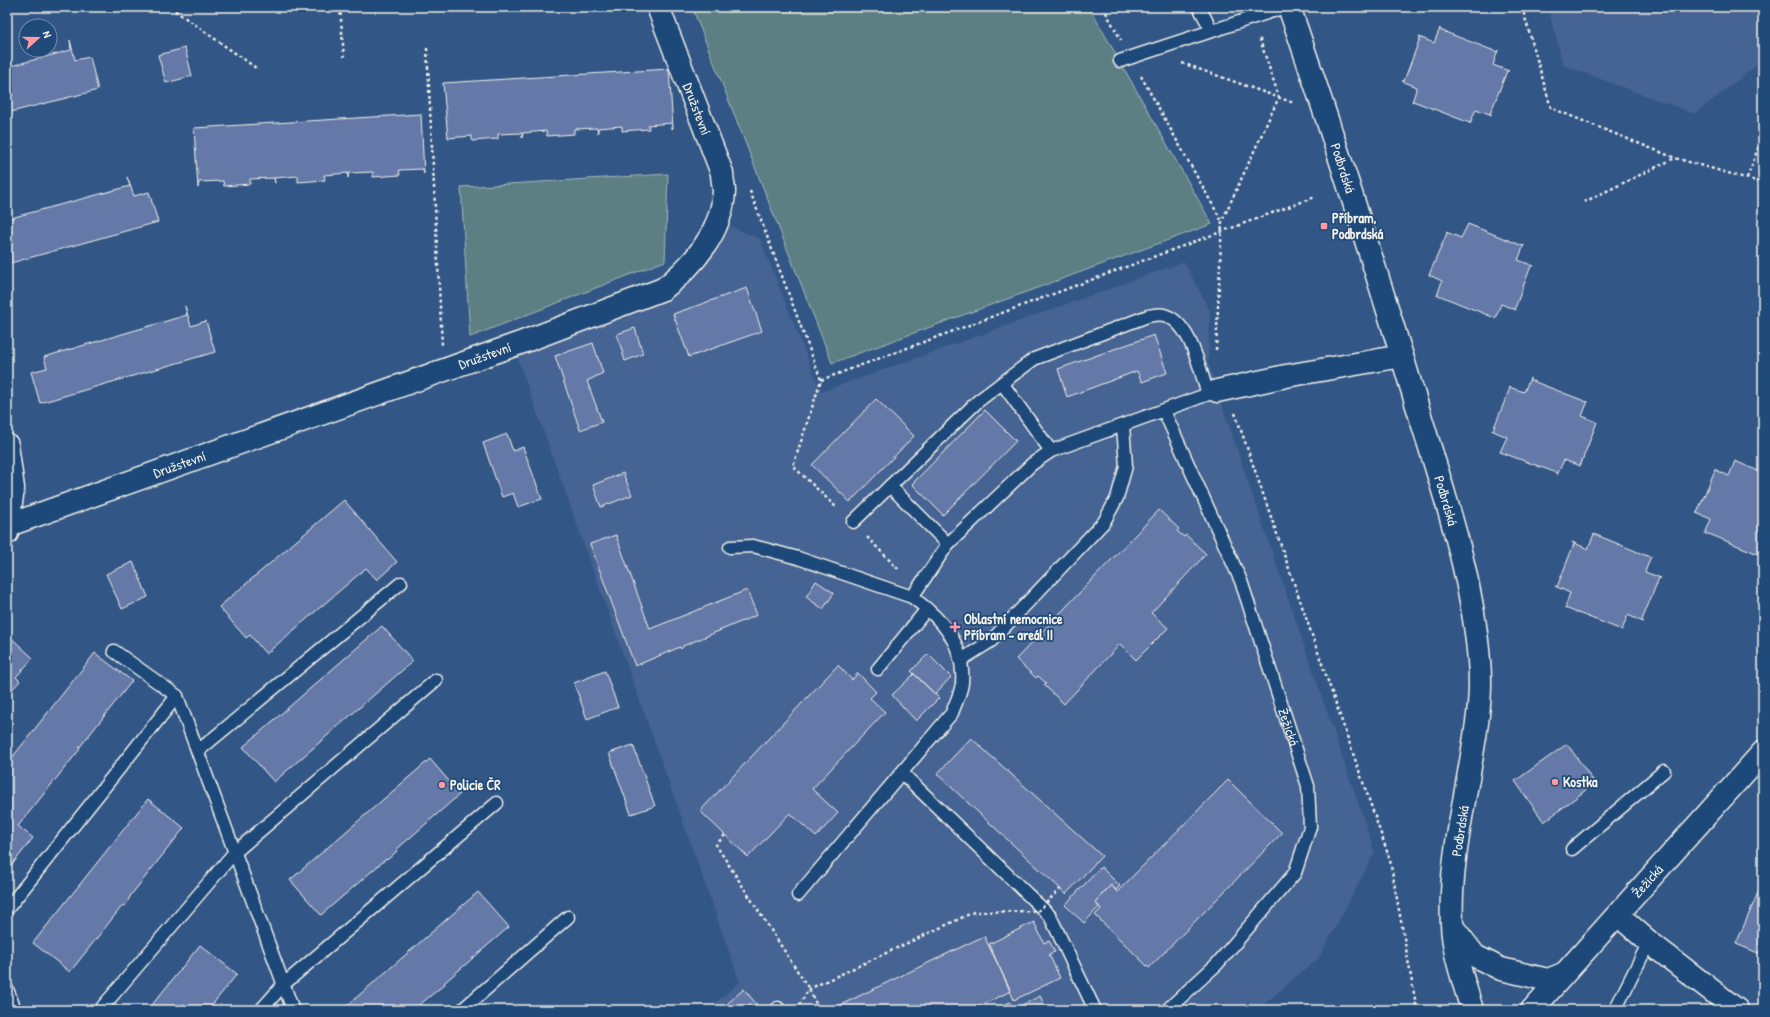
<svg xmlns="http://www.w3.org/2000/svg" width="1770" height="1017" font-family="'Patrick Hand',sans-serif">
<style>
.built{fill:#456493}
.green{fill:#5b7f84;stroke:#a8b8b6}
.building{fill:#6579a8;stroke:#f4f1e8}
.lines{fill:none;stroke-linecap:round;stroke-linejoin:round}
.service-casing{stroke:#f4f1e8;stroke-width:15}
.minor-casing{stroke:#f4f1e8;stroke-width:25}
.path{stroke:#f4f1e8;stroke-width:2.5;stroke-dasharray:3 3;stroke-linecap:butt}
.service{stroke:#1f4a7a;stroke-width:12}
.minor{stroke:#1f4a7a;stroke-width:22}
.path-bridge{stroke:#f4f1e8;stroke-width:2.5;stroke-dasharray:3 3;stroke-linecap:butt}
.poi-dot{fill:#ff9aa2;stroke:#1f4a7a;stroke-width:1.5}
.labels{text-anchor:middle;stroke-width:3.5;stroke-linejoin:round;paint-order:stroke}
.street-label{font-size:14px;fill:#f4f1e8;stroke:#1f4a7a}
.poi-label{font-size:14px;font-weight:bold;fill:#f4f1e8;stroke:#1f4a7a;text-anchor:start}
</style>
<rect width="100%" height="100%" fill="#325787"/>
<filter id="ink" filterUnits="userSpaceOnUse"><feTurbulence type="fractalNoise" baseFrequency=".025" numOctaves="2"/><feDisplacementMap in="SourceGraphic" scale="8" xChannelSelector="R" yChannelSelector="G"/><feConvolveMatrix kernelMatrix="1 2 1 2 8 2 1 2 1" color-interpolation-filters="sRGB"/></filter>
<g filter="url(#ink)">
<path class="built" d="M 1548,7 L 1763,7 L 1763,60 L 1695,114 L 1563,65 Z
M 708,217 L 760,239 L 821,392 L 1184,262 L 1210,311 L 1208,362 L 1217,391 L 1375,852 L 1319,958 L 1257,1010 L 707,1010 L 740,982 L 509,334 L 661,276 L 680,262 L 695,244 Z"/>
<path class="green" d="M 692,7 L 1089,7 L 1212,224 L 832,363 Z
M 668,174 L 665,261 L 470,337 L 461,187 Z"/>
<path class="building" d="M 1440,28 L 1440,30 L 1497,52 L 1498,50 L 1493,65 L 1509,71 L 1507,71 L 1490,114 L 1492,115 L 1476,109 L 1470,124 L 1470,123 L 1413,101 L 1412,102 L 1417,87 L 1402,81 L 1404,81 L 1420,38 L 1419,37 L 1434,43 Z
M 70,40 L 75,60 L 90,57 L 98,90 L 7,113 L 7,67 L 71,50 Z
M 185,48 L 192,76 L 166,83 L 158,55 Z
M 669,69 L 673,128 L 672,129 L 672,123 L 648,125 L 649,129 L 622,131 L 622,126 L 598,128 L 598,133 L 597,128 L 574,129 L 574,134 L 547,136 L 546,131 L 523,133 L 522,138 L 522,133 L 498,134 L 498,139 L 472,141 L 472,136 L 448,138 L 443,83 Z
M 421,114 L 424,174 L 423,169 L 399,170 L 400,175 L 373,177 L 373,172 L 349,173 L 348,178 L 348,173 L 324,175 L 325,180 L 298,182 L 298,176 L 274,178 L 275,183 L 274,178 L 250,179 L 250,184 L 224,186 L 223,181 L 199,182 L 198,188 L 194,128 Z
M 127,177 L 134,196 L 149,192 L 158,222 L 7,264 L 7,219 L 130,186 Z
M 1468,224 L 1523,246 L 1524,245 L 1518,260 L 1534,266 L 1531,266 L 1515,308 L 1516,310 L 1501,304 L 1495,319 L 1495,318 L 1438,295 L 1437,296 L 1442,281 L 1429,275 L 1447,233 L 1446,232 L 1461,238 Z
M 747,288 L 762,331 L 689,357 L 673,314 Z
M 185,306 L 191,326 L 206,321 L 215,352 L 40,403 L 31,372 L 47,368 L 44,357 L 187,315 Z
M 635,328 L 643,354 L 625,361 L 617,334 Z
M 1154,335 L 1167,373 L 1142,382 L 1137,371 L 1067,397 L 1058,369 Z
M 593,343 L 603,373 L 587,381 L 602,422 L 580,430 L 555,356 Z
M 1530,378 L 1530,380 L 1587,402 L 1588,401 L 1582,416 L 1597,422 L 1580,466 L 1564,460 L 1557,475 L 1557,473 L 1500,452 L 1507,437 L 1491,430 L 1493,430 L 1510,388 L 1509,387 L 1524,392 Z
M 876,399 L 914,436 L 850,502 L 812,465 Z
M 985,410 L 1016,441 L 943,515 L 912,484 Z
M 507,434 L 513,451 L 523,447 L 542,499 L 518,507 L 513,493 L 502,497 L 483,443 Z
M 1735,461 L 1763,473 L 1763,557 L 1763,556 L 1709,534 L 1705,534 L 1711,519 L 1696,513 L 1697,513 L 1715,470 L 1714,469 L 1729,476 Z
M 623,473 L 632,495 L 601,507 L 593,485 Z
M 344,500 L 397,562 L 377,580 L 366,568 L 266,654 L 250,635 L 246,638 L 219,607 Z
M 1159,510 L 1179,529 L 1177,531 L 1184,537 L 1186,535 L 1206,554 L 1151,613 L 1168,628 L 1136,660 L 1120,644 L 1064,704 L 1044,685 L 1046,683 L 1038,676 L 1036,678 L 1016,659 Z
M 1594,534 L 1650,557 L 1651,556 L 1645,572 L 1661,578 L 1659,578 L 1642,620 L 1643,622 L 1628,615 L 1622,630 L 1565,608 L 1570,593 L 1555,586 L 1557,587 L 1574,544 L 1572,542 L 1588,549 Z
M 616,535 L 650,629 L 747,590 L 757,615 L 683,646 L 683,647 L 681,649 L 680,647 L 635,666 L 590,544 Z
M 133,562 L 148,597 L 122,609 L 106,574 Z
M 816,581 L 834,593 L 823,609 L 806,597 Z
M 382,626 L 413,661 L 274,782 L 243,747 Z
M 7,634 L 33,658 L 16,677 L 20,681 L 7,695 Z
M 95,653 L 132,681 L 79,748 L 80,749 L 18,826 L 33,838 L 7,871 L 7,764 Z
M 928,654 L 951,677 L 935,694 L 911,671 Z
M 838,665 L 852,680 L 858,673 L 876,692 L 870,698 L 885,712 L 812,789 L 838,813 L 816,837 L 790,813 L 748,857 L 700,811 Z
M 605,671 L 618,707 L 587,719 L 574,683 Z
M 914,674 L 939,698 L 916,721 L 892,695 Z
M 971,738 L 1102,856 L 1066,894 L 937,774 Z
M 1567,744 L 1595,783 L 1544,822 L 1515,781 Z
M 633,745 L 655,806 L 631,814 L 609,753 Z
M 430,759 L 460,794 L 396,850 L 397,851 L 387,860 L 386,859 L 321,915 L 290,880 Z
M 1228,780 L 1282,833 L 1149,968 L 1095,915 L 1101,909 L 1095,902 L 1111,885 L 1117,892 Z
M 148,799 L 184,828 L 131,895 L 125,906 L 123,905 L 70,972 L 33,943 Z
M 1101,867 L 1120,886 L 1116,890 L 1111,885 L 1095,902 L 1099,907 L 1084,923 L 1065,905 Z
M 1763,881 L 1763,955 L 1736,944 Z
M 478,892 L 509,927 L 444,983 L 445,984 L 413,1010 L 342,1010 Z
M 1034,922 L 1044,943 L 1049,941 L 1055,952 L 1049,954 L 1060,978 L 1014,1000 L 989,944 Z
M 984,936 L 1011,991 L 971,1010 L 833,1010 L 832,1009 Z
M 200,945 L 237,974 L 208,1010 L 148,1010 Z
M 744,989 L 761,1010 L 720,1010 Z
M 1040,996 L 1047,1010 L 994,1010 L 1010,1002 L 1014,1009 Z"/>
<g class="lines">
<defs>
<g id="service">
<path d="M 1199,7 L 1212,31"/>
<path d="M 1120,61 L 1285,7"/>
<path d="M 1002,383 L 1051,451"/>
<path id="s1" d="M 1164,411 L 1241,581 L 1308,786 L 1310,827 L 1295,873 L 1217,964 L 1167,1010"/>
<path d="M 853,522 L 890,486"/>
<path d="M 948,544 L 890,486 L 978,401 L 1034,359 L 1148,316 C 1153,315 1160,314 1164,315 C 1191,322 1200,371 1208,394"/>
<path d="M 730,547 L 753,546 L 798,558 L 912,597 C 942,619 965,644 962,683 C 961,693 955,704 952,713 L 798,895"/>
<path d="M 912,597 L 948,544 L 1032,464 L 1051,451 L 1214,392"/>
<path d="M 114,651 L 177,696 L 293,1010"/>
<path d="M 961,660 L 991,641 L 1104,522 L 1117,498 L 1126,466 L 1123,425"/>
<path d="M 878,669 L 927,609"/>
<path d="M 198,751 L 401,583"/>
<path d="M 902,773 L 1050,916 L 1095,1010"/>
<path d="M 1572,849 L 1664,771"/>
<path d="M 7,909 L 177,696"/>
<path d="M 7,989 L 15,1010"/>
<path d="M 100,1010 L 234,853 L 436,680"/>
<path d="M 261,1010 L 284,984 L 497,803"/>
<path d="M 462,1010 L 568,917"/>
<path d="M 777,1010 L 778,1008"/>
<path d="M 1615,1010 L 1649,942"/>
</g>
<g id="minor">
<path id="s2" d="M 1289,7 C 1334,136 1375,267 1415,399 C 1441,485 1472,571 1479,661 C 1482,691 1478,719 1473,749 C 1464,806 1449,866 1452,924 C 1453,953 1464,982 1472,1010"/>
<path d="M 1217,391 L 1286,376 L 1402,356"/>
<path d="M 7,445 L 13,488 L 7,533"/>
<path id="s3" d="M 9,525 L 523,342 L 663,289 C 693,266 722,232 724,192 C 724,186 722,179 722,173 L 658,7"/>
<path d="M 1618,915 L 1649,942 L 1737,1010"/>
<path d="M 1455,930 L 1475,956 L 1501,969 L 1548,980 L 1563,974"/>
<path id="s4" d="M 1532,1010 L 1763,752"/>
</g>
</defs>
<use href="#service" class="service-casing"/>
<use href="#minor" class="minor-casing"/>
<path class="path" d="M 170,7 L 256,68
M 340,7 L 344,57
M 1103,7 L 1121,40
M 1522,7 L 1551,108 L 1675,158 L 1763,183
M 427,48 L 442,345
M 1182,63 L 1294,103
M 1141,76 L 1221,220
M 1747,178 L 1763,135
M 750,191 L 821,380 L 793,466 L 837,508
M 1584,202 L 1675,158
M 1216,350 L 1222,221 L 1279,97 L 1259,37
M 821,380 L 1315,197
M 1235,413 L 1390,860 L 1417,1010
M 867,537 L 898,569"/>
<use href="#service" class="service"/>
<use href="#minor" class="minor"/>
<path class="path-bridge" d="M 725,835 L 716,845 L 809,989 L 819,1010
M 796,1010 L 809,989 L 974,912 L 1038,911 L 1060,889"/>
</g>
</g>
<g class="poi-dot">
<rect x="1320" y="222" width="8" height="8" rx="2"/>
<path d="M953 621h4v4h4v4h-4v4h-4v-4h-4v-4h4z"/>
<circle cx="1555" cy="782" r="4"/>
<circle cx="442" cy="785" r="4"/>
</g>
<g class="labels">
<g class="street-label">
<text transform="translate(697 109) rotate(69)" y="5">Družstevní</text>
<text dy="5" stroke="none"><textPath href="#s2" startOffset="170">Podbrdská</textPath></text>
<text dy="5" stroke="none"><textPath href="#s3" startOffset="505">Družstevní</textPath></text>
<text dy="5" stroke="none"><textPath href="#s3" startOffset="181">Družstevní</textPath></text>
<text dy="5" stroke="none"><textPath href="#s2" startOffset="518">Podbrdská</textPath></text>
<text dy="5" stroke="none"><textPath href="#s1" startOffset="340">Žežická</textPath></text>
<text transform="translate(1460 831) rotate(-81)" y="5">Podbrdská</text>
<text dy="5" stroke="none"><textPath href="#s4" startOffset="173">Žežická</textPath></text>
</g>
<g class="poi-label">
<text x="1332" y="223">Příbram,<tspan x="1332" dy="16">Podbrdská</tspan></text>
<text x="964" y="624">Oblastní nemocnice<tspan x="964" dy="16">Příbram - areál II</tspan></text>
<text x="1563" y="787">Kostka</text>
<text x="450" y="790">Policie ČR</text>
</g>
</g>
<rect width="1770" height="1017" fill="none" stroke="#1f4a7a" stroke-width="24"/>
<rect x="12" y="12" width="1746" height="993" fill="none" stroke="#f4f1e8" stroke-width="1.5" filter="url(#ink)"/>
<g transform="translate(38 38) rotate(69)"><circle r="19" fill="#1f4a7a" stroke="#748da6"/>
<path d="M0-3L7 15L0 10L-7 15Z" fill="#ff9aa2"/>
<text y="-6" font-size="11" font-weight="bold" text-anchor="middle" fill="#f4f1e8">N</text>
</g>
</svg>
